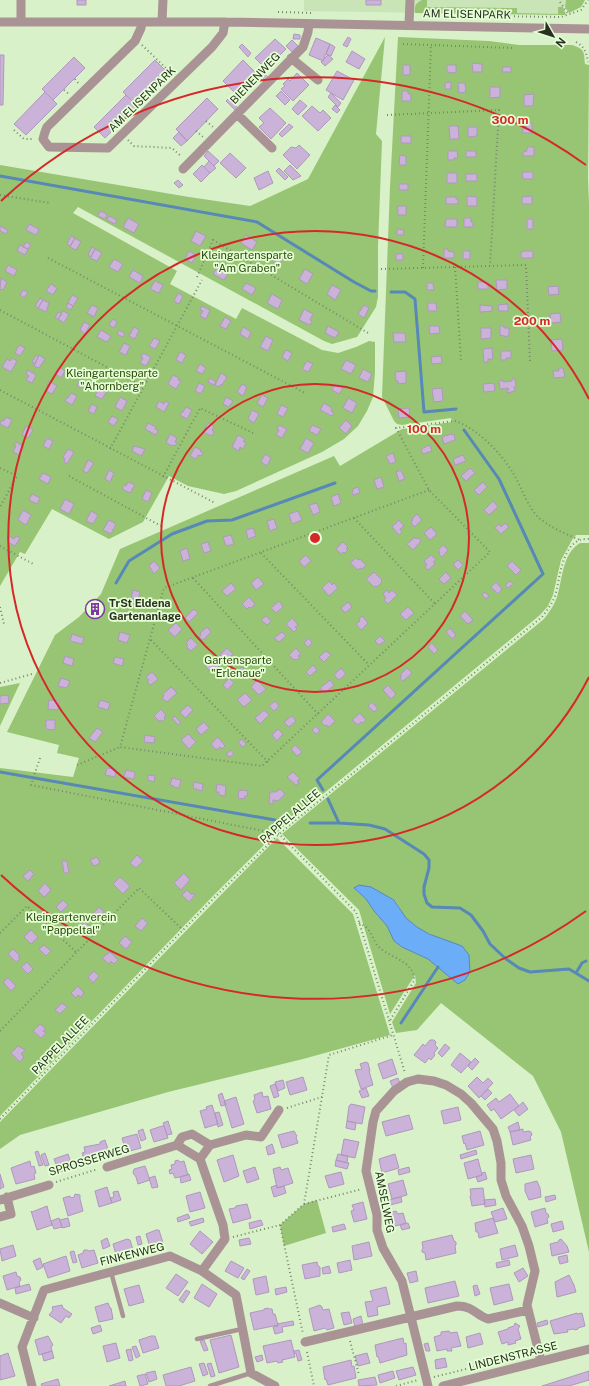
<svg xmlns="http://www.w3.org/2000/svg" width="589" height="1386" font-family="'Public Sans',sans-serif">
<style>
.built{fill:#c9e4b6}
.green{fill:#97c573;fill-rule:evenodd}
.water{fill:#6badf7;stroke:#5788b7}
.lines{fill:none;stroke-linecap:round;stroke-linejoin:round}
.stream{stroke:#5788b7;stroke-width:3}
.building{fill:#cab2d8;stroke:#af98bd}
.path{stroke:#78886d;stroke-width:2;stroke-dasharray:1 3;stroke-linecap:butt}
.lane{stroke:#aa9395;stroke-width:4.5}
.street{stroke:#aa9395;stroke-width:9}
.ring{fill:none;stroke:#d62828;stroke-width:2}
.labels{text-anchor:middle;stroke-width:3.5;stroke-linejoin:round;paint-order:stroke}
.street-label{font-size:11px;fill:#283121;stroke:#e6fed5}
.park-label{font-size:11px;fill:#2b490a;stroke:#e6fed5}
.poi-label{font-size:11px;font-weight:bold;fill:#283121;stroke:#e6fed5;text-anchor:start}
.centre{fill:#d62828;stroke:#e6fed5;stroke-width:2}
.ring-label{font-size:12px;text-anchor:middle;font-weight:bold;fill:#d62828;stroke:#e6fed5;stroke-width:3.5;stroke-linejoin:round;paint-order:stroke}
</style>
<rect width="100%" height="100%" fill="#d8f1c8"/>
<path class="built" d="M 304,0 L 566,0 L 565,7 L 563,7 L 566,15 L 304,11 Z"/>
<path class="green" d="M 422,0 L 427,0 L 427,7 L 517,8 L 517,13 L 558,14 L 558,7 L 563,7 L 566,15 L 415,13 C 414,6 416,3 422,0 Z
M 566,0 L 585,0 L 581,7 L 569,13 L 565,7 Z
M 385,37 L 376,134 L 382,141 L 378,246 L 378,297 L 376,307 L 357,337 L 332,344 L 324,341 L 78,207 L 73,213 L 177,271 L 170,284 L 236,319 L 242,308 L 322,350 L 338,353 L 356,347 L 369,341 L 375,342 L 375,372 L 373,397 L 367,411 L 358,426 L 344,439 L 322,452 L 236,491 L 224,494 L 188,486 L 169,476 L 143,522 L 109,539 L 52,509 L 25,554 L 20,552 L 0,586 L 0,165 L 189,197 L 250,206 L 308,179 Z
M 398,37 L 489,41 L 519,45 L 572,45 C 585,49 584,52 585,64 L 589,65 L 588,179 L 589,204 L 589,535 L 576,535 L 572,540 L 561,560 L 553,595 L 548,606 L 540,615 L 277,832 L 212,897 L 0,1116 L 0,768 L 73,777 L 79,758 L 57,753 L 59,745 L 7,732 L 55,635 L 79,617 L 101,594 L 120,549 L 334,456 L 340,466 L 402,429 L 452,422 L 451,418 L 402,425 L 397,424 L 394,421 L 382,397 L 390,187 Z
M 580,543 L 589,543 L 589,1252 L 561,1132 L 533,1076 L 441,1003 L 417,1030 L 396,1033 L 392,1022 L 416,983 L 415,975 L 390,1014 L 359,910 L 282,834 L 544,619 C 549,612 554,606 557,597 C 563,578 562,554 580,543 ZM 354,888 C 367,891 381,892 393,899 C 399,904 402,914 407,919 C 422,933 443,940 462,946 L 451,978 L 428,959 L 402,947 L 394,941 L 387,926 L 374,911 L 366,899 Z
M 20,683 L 0,726 L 0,687 Z
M 277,838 L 353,914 L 390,1035 L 303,1059 L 168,1092 L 20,1135 L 0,1149 L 0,1122 L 216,900 Z
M 317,1200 L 326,1233 L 284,1246 L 280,1225 L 304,1204 Z"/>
<path class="water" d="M 359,885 L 371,887 L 394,900 L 406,918 L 417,927 L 429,934 L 462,946 L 469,955 L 470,972 L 465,980 L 458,984 L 428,959 L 402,947 L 394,941 L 387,926 L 374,911 L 366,899 L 354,888 Z"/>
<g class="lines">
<path class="stream" d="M 0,176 L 257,222 L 354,282 L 371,291 L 375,291
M 391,292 L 405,292 L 415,299 L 424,412 L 456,409
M 116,583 L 129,561 L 172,534 L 207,521 L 232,520 L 335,483
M 0,772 L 275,820
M 323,790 L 317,780 L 543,574 L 499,479 L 464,430
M 328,799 L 339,823
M 310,823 L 339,823 L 369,825 L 385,829 L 424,854 L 429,860 L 429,868 L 424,887 L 424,894 L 427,903 L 432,907 L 460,908 L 471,915 L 483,931 L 490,944 L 506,959 L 519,968 L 530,972 L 569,969 L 589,981
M 576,973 L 582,963 L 586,961
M 401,1023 L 438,967"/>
</g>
<path class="building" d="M 77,0 L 86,0 L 86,5 L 77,5 Z
M 366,0 L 381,0 L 381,5 L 366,5 Z
M 294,34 L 300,35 L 300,39 L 293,39 Z
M 348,37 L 351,39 L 347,47 L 343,45 Z
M 316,38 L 330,44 L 323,61 L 309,55 Z
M 275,39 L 286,49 L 266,69 L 255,58 Z
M 292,40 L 298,46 L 292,52 L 286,46 Z
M 242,44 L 251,53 L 248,57 L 239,47 Z
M 330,44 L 335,47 L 331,56 L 326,54 Z
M 352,51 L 365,59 L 359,69 L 346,62 Z
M 0,55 L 4,55 L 3,105 L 0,105 Z
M 328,55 L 333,59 L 325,66 L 321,62 Z
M 74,57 L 85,68 L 53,100 L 42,89 Z
M 155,60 L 166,71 L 134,103 L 123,92 Z
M 243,60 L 259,76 L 238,96 L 223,81 Z
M 472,63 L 482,64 L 482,72 L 473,72 Z
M 403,65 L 410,65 L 410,75 L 403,75 Z
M 447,65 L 456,65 L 456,73 L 447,72 Z
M 503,67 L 511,67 L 511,72 L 502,72 Z
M 262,71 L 268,77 L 265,80 L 260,74 Z
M 337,71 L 354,80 L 343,100 L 326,90 Z
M 297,73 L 309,85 L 293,101 L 281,89 L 285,86 L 283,84 L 288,79 L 290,81 Z
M 451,82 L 451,89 L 445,89 L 445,83 Z
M 458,83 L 465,83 L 466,92 L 459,93 Z
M 490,87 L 500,87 L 500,97 L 490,98 Z
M 281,91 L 290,100 L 285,105 L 276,96 Z
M 402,91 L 408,91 L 408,94 L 411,94 L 411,101 L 402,101 Z
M 45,92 L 57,104 L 26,135 L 14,124 Z
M 331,93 L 341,103 L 338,107 L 328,97 Z
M 534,94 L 533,106 L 524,106 L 524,95 Z
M 126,95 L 137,106 L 105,138 L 94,127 Z
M 207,98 L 218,109 L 187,141 L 176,129 Z
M 228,99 L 238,108 L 235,110 L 226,101 Z
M 300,100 L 307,106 L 298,115 L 292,109 Z
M 335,105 L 340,110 L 337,113 L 332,109 Z
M 312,106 L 320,113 L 323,110 L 331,118 L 318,131 L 302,116 Z
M 270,108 L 286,123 L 271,139 L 259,127 L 264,123 L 259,118 Z
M 526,123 L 532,123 L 532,133 L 523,133 L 522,129 L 526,129 Z
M 289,124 L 293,127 L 282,137 L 279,134 Z
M 449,126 L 458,126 L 459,139 L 450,139 Z
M 468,127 L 477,127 L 477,136 L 468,137 Z
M 179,132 L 187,141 L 181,146 L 173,138 Z
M 401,136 L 411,136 L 411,143 L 401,143 Z
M 299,145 L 310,155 L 297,169 L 283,155 L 291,147 L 296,148 Z
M 527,147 L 534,147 L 534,156 L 523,156 L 523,152 L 527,151 Z
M 208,151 L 219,161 L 214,166 L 204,156 Z
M 448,151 L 457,151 L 458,158 L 454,158 L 454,160 L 448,160 Z
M 466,151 L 476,151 L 476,157 L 466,157 Z
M 230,153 L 246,168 L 236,178 L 220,163 Z
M 400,155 L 406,156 L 406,165 L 399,165 Z
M 209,161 L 216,168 L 210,173 L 204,167 Z
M 202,165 L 210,173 L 201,182 L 193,174 Z
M 290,165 L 301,176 L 293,180 L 284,171 Z
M 279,168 L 288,177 L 285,180 L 276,171 Z
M 268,171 L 273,183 L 259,190 L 254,178 Z
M 522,172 L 533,172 L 533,179 L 523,179 Z
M 447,173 L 457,173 L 457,183 L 447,183 Z
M 466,174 L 477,174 L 477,181 L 466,181 Z
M 178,180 L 183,185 L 179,188 L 174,183 Z
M 399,184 L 408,184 L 408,190 L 399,190 Z
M 467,196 L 477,197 L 477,206 L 467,206 Z
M 532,196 L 532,204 L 522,204 L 522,197 Z
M 446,197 L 456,197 L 456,199 L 458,199 L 458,204 L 446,204 Z
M 398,206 L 406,206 L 406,215 L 398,215 Z
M 100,211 L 107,214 L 105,219 L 98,216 Z
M 109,216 L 117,220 L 115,224 L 107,220 Z
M 128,218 L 139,224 L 134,233 L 123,227 Z
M 464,218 L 471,218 L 471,222 L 473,223 L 473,227 L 464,227 Z
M 446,219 L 457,219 L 457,227 L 445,227 Z
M 527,219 L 533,219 L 533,229 L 527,229 Z
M 29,224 L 39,229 L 36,235 L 26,230 Z
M 0,226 L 8,230 L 6,234 L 0,231 Z
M 397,229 L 404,230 L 403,235 L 397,235 Z
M 196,231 L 206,236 L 200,246 L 191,241 Z
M 246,235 L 257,242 L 252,250 L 241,243 Z
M 71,236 L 75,238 L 70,246 L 67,244 Z
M 75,238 L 81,242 L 76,250 L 70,247 Z
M 26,242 L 31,245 L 28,249 L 23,247 Z
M 20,245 L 28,249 L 25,255 L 17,251 Z
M 92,247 L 95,249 L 91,257 L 88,255 Z
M 95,249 L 102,253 L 97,261 L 90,258 Z
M 444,249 L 448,249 L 448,251 L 454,252 L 454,258 L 444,258 Z
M 189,251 L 196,255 L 192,263 L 185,259 Z
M 276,251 L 284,257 L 279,264 L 270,259 Z
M 463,251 L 470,251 L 470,259 L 463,259 Z
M 524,251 L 533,251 L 533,258 L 521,258 L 521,252 Z
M 396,254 L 403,254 L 403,260 L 396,260 Z
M 114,259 L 123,264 L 118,272 L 109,267 Z
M 8,265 L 17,270 L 14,276 L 5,271 Z
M 218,266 L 229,272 L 224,280 L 213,274 Z
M 305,269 L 313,274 L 307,284 L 299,279 Z
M 133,270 L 143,276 L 140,283 L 129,277 Z
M 1,278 L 7,282 L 3,290 L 0,289 Z
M 496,280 L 507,280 L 507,289 L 497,290 Z
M 155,281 L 163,285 L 159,293 L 150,289 Z
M 478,282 L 488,282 L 488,289 L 478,289 Z
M 246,283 L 256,288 L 252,295 L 242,289 Z
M 427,283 L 433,283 L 434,290 L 427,290 Z
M 51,284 L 57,288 L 53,295 L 46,291 Z
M 332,285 L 341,290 L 335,300 L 327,294 Z
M 558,286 L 559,294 L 549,295 L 548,287 Z
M 23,290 L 28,292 L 24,298 L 20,295 Z
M 178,293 L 183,296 L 179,304 L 174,301 Z
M 272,294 L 282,300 L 278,309 L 267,303 Z
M 72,295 L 78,298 L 73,306 L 68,303 Z
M 40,298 L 43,300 L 38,308 L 35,306 Z
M 43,300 L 49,303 L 46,312 L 38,308 Z
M 68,303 L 73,306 L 71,310 L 66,307 Z
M 428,303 L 436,303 L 437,311 L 428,311 Z
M 508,304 L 508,311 L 499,311 L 498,305 Z
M 92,305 L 98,308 L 94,317 L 87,313 Z
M 364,305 L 369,308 L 364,318 L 358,314 Z
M 480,305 L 492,306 L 492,311 L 480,312 Z
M 202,306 L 210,310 L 206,319 L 200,316 L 203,311 L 200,310 Z
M 304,309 L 313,314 L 310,320 L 312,321 L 310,325 L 299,320 Z
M 63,311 L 69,314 L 64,323 L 58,319 Z
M 58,312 L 62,314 L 58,319 L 55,318 Z
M 560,313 L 561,322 L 551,323 L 550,314 Z
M 225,317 L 231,321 L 226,329 L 220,326 Z
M 113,319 L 117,322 L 114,328 L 109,325 Z
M 84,322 L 90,325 L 85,334 L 80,330 Z
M 328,326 L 339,332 L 335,338 L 325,333 Z
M 429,326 L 439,326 L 440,333 L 430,334 Z
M 500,326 L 504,326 L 504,328 L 509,328 L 509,335 L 508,335 L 508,337 L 500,335 Z
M 134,327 L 139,330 L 135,339 L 129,336 Z
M 243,327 L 251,332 L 248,339 L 240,334 Z
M 481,328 L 491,328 L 491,338 L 481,339 Z
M 101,330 L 111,336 L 107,342 L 97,337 Z
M 119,330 L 125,334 L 123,337 L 117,334 Z
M 393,333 L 405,333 L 406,342 L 394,342 Z
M 266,336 L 273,340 L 268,351 L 260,347 Z
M 154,338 L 160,341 L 155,349 L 149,346 Z
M 562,339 L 563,350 L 552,351 L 551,340 Z
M 124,343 L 130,346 L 126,355 L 119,352 Z
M 19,345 L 25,348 L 20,356 L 15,353 Z
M 492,348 L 493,359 L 488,359 L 488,362 L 484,362 L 483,349 Z
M 286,350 L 292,353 L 288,361 L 282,357 Z
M 501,351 L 511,351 L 511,358 L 506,358 L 506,360 L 501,360 Z
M 180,352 L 186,355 L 182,363 L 176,360 Z
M 143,353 L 151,357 L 146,366 L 140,363 L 143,358 L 141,357 Z
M 36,355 L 38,357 L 35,364 L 32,362 Z
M 39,355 L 45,359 L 39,368 L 34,366 Z
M 441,356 L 442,363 L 432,364 L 431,357 Z
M 12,358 L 17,361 L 11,372 L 2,367 L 7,359 L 10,361 Z
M 346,360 L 356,365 L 351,374 L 341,369 Z
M 307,361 L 313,364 L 308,372 L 302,369 Z
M 200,364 L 206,368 L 202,374 L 196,371 Z
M 59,367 L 65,371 L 61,378 L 55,374 Z
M 559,368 L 563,368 L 565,377 L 554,378 L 553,371 L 559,371 Z
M 363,369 L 372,374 L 368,382 L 359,378 Z
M 28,370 L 36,375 L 32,383 L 26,380 L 29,376 L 26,374 Z
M 406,371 L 406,383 L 398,384 L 398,381 L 396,381 L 395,372 Z
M 221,373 L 227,377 L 222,385 L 221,384 L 219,387 L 215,385 Z
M 173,375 L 179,378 L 178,380 L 181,381 L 176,389 L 168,384 Z
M 210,378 L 216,382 L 214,385 L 208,382 Z
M 512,379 L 515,379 L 516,387 L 514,387 L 515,391 L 507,393 L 507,390 L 509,390 L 508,388 L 500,389 L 499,381 L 503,380 L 503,382 L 512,381 Z
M 80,380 L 84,383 L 81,388 L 77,386 Z
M 49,381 L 57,386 L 52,394 L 46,391 L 49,386 L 47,385 Z
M 199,383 L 205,386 L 201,394 L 195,391 Z
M 494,383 L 495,391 L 484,392 L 483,384 Z
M 242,384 L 247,387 L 243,396 L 237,392 Z
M 335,384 L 343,388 L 339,394 L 332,390 Z
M 99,387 L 107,391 L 102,399 L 95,396 Z
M 442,388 L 443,401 L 434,402 L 432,389 Z
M 71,393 L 77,396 L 72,405 L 65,401 L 67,397 L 68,398 Z
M 262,395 L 268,398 L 263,407 L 257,403 Z
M 120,397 L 127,401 L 122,411 L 115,407 Z
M 226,397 L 233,401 L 229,407 L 223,404 Z
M 348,398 L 357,403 L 352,413 L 343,408 Z
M 159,401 L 164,404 L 165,401 L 169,403 L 164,412 L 156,407 Z
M 324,403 L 332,408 L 331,411 L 334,413 L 332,416 L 320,410 Z
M 92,404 L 97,407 L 94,414 L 88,411 Z
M 281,405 L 288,408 L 283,417 L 277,414 Z
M 186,407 L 192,410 L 187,419 L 180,415 L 182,412 L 183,412 Z
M 409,408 L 410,417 L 399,418 L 398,409 Z
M 252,410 L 259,414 L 254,423 L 248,419 Z
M 112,416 L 118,419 L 114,426 L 108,422 Z
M 6,417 L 12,420 L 8,428 L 0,424 L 2,420 L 4,421 Z
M 346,420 L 352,426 L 346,434 L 339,428 Z
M 148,423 L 156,427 L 155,429 L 158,430 L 156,435 L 145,429 Z
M 208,423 L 214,426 L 212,430 L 214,432 L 212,436 L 203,432 Z
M 279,425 L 287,429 L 282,438 L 276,435 L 279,430 L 277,429 Z
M 312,425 L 321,429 L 317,435 L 309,431 Z
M 26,426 L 33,430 L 28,438 L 22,435 Z
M 170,434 L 177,438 L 175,442 L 177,443 L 175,446 L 173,445 L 172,446 L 166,443 Z
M 451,434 L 452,435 L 454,434 L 455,440 L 444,444 L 442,437 Z
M 238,435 L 245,439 L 243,441 L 246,443 L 243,449 L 240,447 L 239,451 L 232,447 Z
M 47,438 L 53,441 L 49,449 L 43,446 Z
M 306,438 L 314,443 L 308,453 L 300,449 Z
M 16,442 L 24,447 L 19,455 L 13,452 L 16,446 L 14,445 Z
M 430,445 L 432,451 L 423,454 L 421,449 Z
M 134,446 L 145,449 L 141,456 L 132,451 Z
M 195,447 L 201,450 L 200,451 L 203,453 L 201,456 L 198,455 L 196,459 L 190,456 Z
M 68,449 L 74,452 L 67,464 L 64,462 L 65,459 L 63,457 Z
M 393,453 L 396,462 L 390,464 L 386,456 Z
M 265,454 L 271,458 L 267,466 L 261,462 Z
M 463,455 L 466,461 L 455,465 L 453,459 Z
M 88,460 L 94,463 L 87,473 L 83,471 Z
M 470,468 L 475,473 L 466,481 L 461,476 Z
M 109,470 L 114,473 L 110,482 L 105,479 Z
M 401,470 L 405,479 L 399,481 L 396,472 Z
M 43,473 L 51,477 L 48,484 L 39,479 Z
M 381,477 L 384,487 L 377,489 L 374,480 Z
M 128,482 L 135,485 L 130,493 L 122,489 L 124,485 L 126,486 Z
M 483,482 L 487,487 L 479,495 L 474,490 Z
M 358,487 L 360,493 L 353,495 L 352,492 L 353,491 L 353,489 Z
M 146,490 L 152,493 L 148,502 L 142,499 Z
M 32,494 L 40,498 L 37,504 L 29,500 Z
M 338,494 L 341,503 L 334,506 L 331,497 Z
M 65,499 L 74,504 L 69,514 L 60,509 Z
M 493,501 L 498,507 L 489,515 L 484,510 Z
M 317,503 L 320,512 L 313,515 L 309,505 Z
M 23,510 L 31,515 L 26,525 L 18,520 Z
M 91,511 L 98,515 L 93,524 L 86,521 Z
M 298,511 L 302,520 L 292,524 L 289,514 Z
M 417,514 L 422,520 L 414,527 L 411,522 L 413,520 L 412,519 Z
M 274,519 L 277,528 L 270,531 L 267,521 Z
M 109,520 L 116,524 L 111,534 L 103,530 Z
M 399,520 L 404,526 L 400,529 L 402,532 L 399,535 L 392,527 Z
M 505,523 L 509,527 L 501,534 L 495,528 L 499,524 L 501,527 Z
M 431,527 L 437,534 L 430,540 L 424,533 Z
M 253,528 L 256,536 L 248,539 L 246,530 Z
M 231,535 L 234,544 L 226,546 L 223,537 Z
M 9,536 L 14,539 L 16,536 L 20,538 L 15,546 L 7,542 Z
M 415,537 L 416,539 L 418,538 L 421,541 L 413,550 L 407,544 Z
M 208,542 L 211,551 L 204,553 L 201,544 Z
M 343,542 L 348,547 L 346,549 L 348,550 L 345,553 L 343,552 L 341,554 L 336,549 Z
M 443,545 L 448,550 L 442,557 L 439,554 L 440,552 L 438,550 Z
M 187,548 L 190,559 L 183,561 L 180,551 Z
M 306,555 L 311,561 L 304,567 L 299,561 Z
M 431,555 L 436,560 L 433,562 L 435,564 L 428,570 L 425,567 L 427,565 L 424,561 Z
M 356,558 L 358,560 L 360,559 L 366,565 L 362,569 L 360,568 L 358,570 L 350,563 Z
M 458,560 L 463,565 L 458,570 L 453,564 Z
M 154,561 L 160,568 L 154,574 L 149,566 Z
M 512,561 L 521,570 L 516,575 L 507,566 Z
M 374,572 L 382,580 L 381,581 L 382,582 L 377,587 L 376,586 L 374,587 L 366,579 Z
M 446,572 L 451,578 L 444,584 L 439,579 Z
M 258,577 L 264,584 L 256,590 L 251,583 Z
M 329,581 L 332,585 L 334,583 L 338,588 L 329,596 L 322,588 Z
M 510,581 L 513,584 L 508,588 L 505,585 Z
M 496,582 L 502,589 L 498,594 L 491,587 Z
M 231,583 L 236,589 L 227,596 L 222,591 Z
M 133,590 L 140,592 L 138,600 L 131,598 Z
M 387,590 L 389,593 L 392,590 L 397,595 L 388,604 L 384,600 L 386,598 L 383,594 Z
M 485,592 L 489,596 L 486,599 L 482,595 Z
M 249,597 L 255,604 L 251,608 L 249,607 L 247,609 L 242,604 Z
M 279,601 L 283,607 L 276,613 L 271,608 Z
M 348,602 L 352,607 L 345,613 L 341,608 Z
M 93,604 L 100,606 L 98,614 L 91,612 Z
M 408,607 L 414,613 L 406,620 L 400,614 Z
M 194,609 L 198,613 L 189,622 L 185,618 Z
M 465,611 L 473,620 L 468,624 L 460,616 Z
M 124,612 L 132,614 L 130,620 L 122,617 Z
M 266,616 L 271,621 L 267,625 L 261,620 Z
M 362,616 L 368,623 L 361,630 L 356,624 L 360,621 L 359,619 Z
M 292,618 L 298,625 L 295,627 L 297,629 L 294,632 L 286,624 Z
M 176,623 L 182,629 L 175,637 L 168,630 Z
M 207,627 L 211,632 L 203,640 L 199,637 L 201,635 L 200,633 Z
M 450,628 L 456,635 L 452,639 L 446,632 Z
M 120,632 L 130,635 L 127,643 L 118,640 Z
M 282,632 L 286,636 L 279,642 L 274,638 Z
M 72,634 L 84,638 L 82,644 L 70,641 Z
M 380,636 L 385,641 L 379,645 L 375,641 Z
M 191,638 L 198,645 L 191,651 L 186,646 L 188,645 L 186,643 Z
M 309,638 L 312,643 L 308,647 L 304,643 Z
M 432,643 L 438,650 L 434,654 L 428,647 Z
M 227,648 L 233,654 L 225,661 L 220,655 Z
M 296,648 L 301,654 L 298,656 L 300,658 L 296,660 L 295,659 L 294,660 L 289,655 Z
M 326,651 L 331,655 L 324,662 L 319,657 Z
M 65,656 L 74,659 L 72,666 L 63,663 Z
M 115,657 L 124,659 L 122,666 L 113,663 Z
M 214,661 L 219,667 L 212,673 L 205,666 L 209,662 L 211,664 Z
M 313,665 L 317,670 L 310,676 L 306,672 Z
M 242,667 L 247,672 L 241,677 L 237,672 Z
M 341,668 L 346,674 L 339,680 L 334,675 Z
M 407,668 L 412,673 L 403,681 L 400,678 L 402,676 L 400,675 Z
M 152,672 L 158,679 L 151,685 L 147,682 L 149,680 L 146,677 Z
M 61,678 L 70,681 L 67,688 L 58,686 Z
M 229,678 L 234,683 L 227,690 L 223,685 Z
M 257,680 L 266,689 L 259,695 L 251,687 Z
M 330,680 L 334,685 L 325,693 L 320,688 Z
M 388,685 L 396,694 L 391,699 L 383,690 Z
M 171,687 L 177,693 L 167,702 L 162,698 L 164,696 L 163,694 Z
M 245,693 L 252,700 L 244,707 L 237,700 Z
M 8,695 L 9,703 L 0,704 L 0,696 Z
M 49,700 L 59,701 L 58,710 L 48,709 Z
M 100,700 L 110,703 L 108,710 L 98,707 Z
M 275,701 L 279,706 L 274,711 L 269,706 Z
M 372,702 L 378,709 L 374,712 L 368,706 Z
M 188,705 L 193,710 L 185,718 L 180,712 Z
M 161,709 L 166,715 L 164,717 L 165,719 L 162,722 L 161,720 L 159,721 L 154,716 Z
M 264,710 L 269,715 L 260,724 L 255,718 Z
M 360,713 L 366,720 L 363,723 L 361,722 L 358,725 L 352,720 Z
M 328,714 L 335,721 L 329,727 L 326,725 L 325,726 L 321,722 Z
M 175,716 L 181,723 L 178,725 L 172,718 Z
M 292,716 L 296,721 L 289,727 L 284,722 Z
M 46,720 L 55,720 L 55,730 L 46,729 Z
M 204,722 L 209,728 L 201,735 L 196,729 Z
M 316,726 L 320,731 L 316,734 L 312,730 Z
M 97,728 L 103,732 L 95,742 L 89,738 Z
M 278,729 L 283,734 L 277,741 L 272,735 Z
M 188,734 L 196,742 L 189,749 L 181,740 Z
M 145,735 L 155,737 L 154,743 L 144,742 Z
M 218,737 L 225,746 L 222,749 L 220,747 L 216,750 L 211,744 Z
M 242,739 L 246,744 L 243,747 L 238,742 Z
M 295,745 L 302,752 L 297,756 L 291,749 Z
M 231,750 L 234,754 L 230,757 L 226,754 Z
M 107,768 L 116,769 L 115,777 L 105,775 Z
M 126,770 L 135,772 L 134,779 L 124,777 Z
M 293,772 L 300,779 L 297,781 L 299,783 L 296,785 L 287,777 Z
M 148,775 L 155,776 L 154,782 L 148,780 Z
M 172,778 L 181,780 L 179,788 L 173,787 L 174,786 L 170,785 Z
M 194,782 L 203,784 L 202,791 L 193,788 Z
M 217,784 L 226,786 L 225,796 L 219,795 L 219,792 L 216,792 Z
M 280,789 L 285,794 L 278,801 L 273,800 L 273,804 L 269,803 L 270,792 L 276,792 Z
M 239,790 L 248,791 L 247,796 L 245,796 L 244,799 L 238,798 Z
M 137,855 L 143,861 L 136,868 L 130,863 Z
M 97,857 L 100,863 L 94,866 L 90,860 Z
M 62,861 L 67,861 L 69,873 L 64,873 Z
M 30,870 L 34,874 L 28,881 L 23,876 Z
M 184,873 L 190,880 L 181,890 L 174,883 Z
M 120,877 L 130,886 L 123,894 L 113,884 Z
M 45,883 L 51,890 L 44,897 L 38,891 Z
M 187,890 L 192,895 L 193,893 L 195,895 L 189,902 L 182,895 Z
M 63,900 L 68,905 L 61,912 L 56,907 Z
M 99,907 L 104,912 L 96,921 L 91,916 Z
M 142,918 L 148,923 L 141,931 L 135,926 Z
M 85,922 L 90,927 L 83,934 L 78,929 Z
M 31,930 L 38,937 L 31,944 L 24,937 Z
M 125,936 L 132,942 L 126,949 L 119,943 Z
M 44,945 L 51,951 L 46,956 L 39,949 Z
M 13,949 L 20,956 L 18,957 L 20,959 L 16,962 L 8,954 Z
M 110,952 L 118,960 L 114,964 L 111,961 L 109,964 L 102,958 Z
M 27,962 L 33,969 L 28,974 L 21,967 Z
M 94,971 L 99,976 L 93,983 L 88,977 Z
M 8,978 L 16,986 L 11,991 L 3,982 Z
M 78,986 L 84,993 L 81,997 L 78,995 L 76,998 L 71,993 Z
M 62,1003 L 67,1007 L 60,1014 L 55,1010 Z
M 40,1024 L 46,1029 L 43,1031 L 46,1033 L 41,1038 L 33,1031 Z
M 430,1040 L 434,1040 L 436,1042 L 435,1045 L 438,1048 L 434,1053 L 435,1055 L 431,1060 L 429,1058 L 425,1063 L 414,1055 L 423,1044 L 425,1046 Z
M 445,1044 L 450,1048 L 442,1057 L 438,1053 Z
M 18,1046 L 25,1050 L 21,1054 L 24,1057 L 20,1062 L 11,1053 Z
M 460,1053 L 471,1062 L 461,1073 L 451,1065 Z
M 475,1058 L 479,1062 L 472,1070 L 468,1066 Z
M 392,1059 L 397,1074 L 383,1079 L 378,1064 Z
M 366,1062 L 368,1063 L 370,1071 L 369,1071 L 373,1085 L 361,1089 L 355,1070 L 362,1069 L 360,1064 Z
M 303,1077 L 307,1090 L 290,1095 L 286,1082 Z
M 477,1077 L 483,1083 L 488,1078 L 493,1083 L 479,1098 L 468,1086 Z
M 398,1078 L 401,1086 L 393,1088 L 390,1081 Z
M 283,1080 L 285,1088 L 278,1091 L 275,1082 Z
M 275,1084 L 279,1096 L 274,1098 L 270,1086 Z
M 366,1088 L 369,1096 L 362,1098 L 359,1091 Z
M 488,1089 L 492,1093 L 485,1100 L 481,1096 Z
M 262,1092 L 263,1097 L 268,1096 L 271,1109 L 257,1113 L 253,1101 L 255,1100 L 254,1095 Z
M 222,1093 L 226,1105 L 221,1106 L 218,1095 Z
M 510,1094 L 519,1106 L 501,1119 L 494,1109 L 491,1111 L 487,1105 L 496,1098 L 499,1102 Z
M 236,1097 L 244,1124 L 232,1128 L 224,1101 Z
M 523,1102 L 528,1109 L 519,1116 L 514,1110 Z
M 351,1104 L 365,1107 L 362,1124 L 347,1121 L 349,1106 Z
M 212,1105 L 218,1124 L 205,1128 L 200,1111 L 207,1109 L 206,1107 Z
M 458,1107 L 461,1120 L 444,1124 L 441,1111 Z
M 219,1112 L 223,1125 L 218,1127 L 215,1113 Z
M 409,1115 L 413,1129 L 386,1136 L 382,1122 Z
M 168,1121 L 172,1134 L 167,1135 L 163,1123 Z
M 347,1121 L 356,1123 L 355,1130 L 346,1128 Z
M 518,1122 L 520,1130 L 510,1132 L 508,1127 Z
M 162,1126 L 164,1126 L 168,1138 L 154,1142 L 150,1130 Z
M 143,1129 L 146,1139 L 141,1141 L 138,1131 Z
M 523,1129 L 523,1132 L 529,1131 L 531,1132 L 532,1135 L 530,1137 L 531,1140 L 513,1145 L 510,1132 Z
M 294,1131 L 297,1136 L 296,1137 L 298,1143 L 282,1148 L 278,1135 Z
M 480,1131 L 484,1145 L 467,1150 L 465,1143 L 464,1144 L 462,1136 Z
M 137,1134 L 141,1148 L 126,1152 L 122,1138 Z
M 344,1139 L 359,1142 L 355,1158 L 341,1155 Z
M 105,1140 L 108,1149 L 100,1153 L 101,1160 L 86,1164 L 82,1153 L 85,1152 L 84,1147 L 100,1144 L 100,1142 Z
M 272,1144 L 275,1153 L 268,1155 L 266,1147 Z
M 476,1150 L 477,1154 L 461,1159 L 460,1155 Z
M 38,1151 L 43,1165 L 39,1166 L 35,1152 Z
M 45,1153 L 49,1165 L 45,1166 L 41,1155 Z
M 68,1154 L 73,1168 L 59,1172 L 54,1159 Z
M 338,1154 L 348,1156 L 347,1163 L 336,1160 Z
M 395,1154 L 399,1168 L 382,1173 L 379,1159 Z
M 233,1155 L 239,1176 L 224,1182 L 217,1160 Z
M 531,1155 L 534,1169 L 516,1173 L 513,1159 Z
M 478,1159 L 482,1175 L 468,1179 L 464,1163 Z
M 178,1160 L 180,1162 L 184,1161 L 188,1175 L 175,1178 L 173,1173 L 170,1174 L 169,1170 L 172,1169 L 171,1165 L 175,1164 L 175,1161 Z
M 336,1160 L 349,1163 L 347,1169 L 335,1166 Z
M 30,1161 L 31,1167 L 34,1166 L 36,1173 L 34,1174 L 35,1179 L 16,1184 L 11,1168 Z
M 145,1166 L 150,1180 L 138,1184 L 136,1177 L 133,1173 L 134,1169 Z
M 255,1167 L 259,1179 L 247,1183 L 243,1171 Z
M 280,1167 L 281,1170 L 288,1168 L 293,1183 L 277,1188 L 273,1169 Z
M 409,1167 L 410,1172 L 399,1175 L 398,1170 Z
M 341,1172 L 344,1184 L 329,1188 L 325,1176 Z
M 485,1172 L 487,1179 L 478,1182 L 476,1177 L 482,1175 L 482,1173 Z
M 0,1174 L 4,1187 L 0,1189 Z
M 189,1174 L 191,1180 L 181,1183 L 180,1177 Z
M 155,1176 L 158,1187 L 152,1188 L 149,1178 Z
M 403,1180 L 407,1195 L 392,1199 L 388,1184 Z
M 537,1181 L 540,1188 L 541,1197 L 529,1200 L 525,1191 L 525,1184 Z
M 277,1185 L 277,1188 L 284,1186 L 286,1193 L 274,1197 L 271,1187 Z
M 107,1187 L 112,1203 L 99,1207 L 95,1191 Z
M 483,1188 L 485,1204 L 472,1206 L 470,1196 L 471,1195 L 470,1189 Z
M 118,1191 L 121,1200 L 112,1203 L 110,1198 L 114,1197 L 113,1192 Z
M 200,1192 L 205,1208 L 190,1212 L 186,1196 Z
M 75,1194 L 80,1195 L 80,1199 L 83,1211 L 68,1216 L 63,1198 L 70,1196 L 71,1198 L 74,1197 Z
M 555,1195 L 556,1199 L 546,1202 L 545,1197 Z
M 401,1197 L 402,1202 L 390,1205 L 388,1200 Z
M 495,1199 L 496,1205 L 485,1207 L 484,1200 Z
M 363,1202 L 367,1219 L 354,1222 L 351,1211 L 354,1210 L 352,1205 Z
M 247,1204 L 251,1218 L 233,1223 L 229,1209 L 235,1208 L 236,1206 Z
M 47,1206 L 52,1225 L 37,1230 L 31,1211 L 32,1212 Z
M 503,1208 L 507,1219 L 495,1222 L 491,1212 Z
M 545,1208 L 546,1213 L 548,1214 L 549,1217 L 547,1219 L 548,1223 L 535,1227 L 531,1212 Z
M 396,1211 L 398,1214 L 403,1213 L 406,1223 L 389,1228 L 385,1214 Z
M 188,1214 L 190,1218 L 178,1222 L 177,1218 Z
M 59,1218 L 62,1227 L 54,1229 L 51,1221 Z
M 68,1218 L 70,1226 L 62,1228 L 60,1220 Z
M 203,1218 L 204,1222 L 191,1226 L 189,1222 Z
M 493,1218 L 498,1233 L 479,1238 L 478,1232 L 476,1232 L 475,1223 Z
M 261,1220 L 263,1225 L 250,1229 L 249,1223 Z
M 562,1221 L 564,1229 L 553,1232 L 551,1224 Z
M 408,1223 L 410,1228 L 402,1230 L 400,1225 Z
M 344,1224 L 346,1229 L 333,1232 L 332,1227 Z
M 156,1230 L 159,1230 L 163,1243 L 150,1247 L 146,1234 Z
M 200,1231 L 213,1242 L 202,1254 L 190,1244 Z
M 452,1235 L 454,1241 L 456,1242 L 456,1245 L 455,1246 L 456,1253 L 426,1260 L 425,1253 L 422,1252 L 422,1250 L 423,1248 L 422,1242 Z
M 140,1236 L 142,1244 L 138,1245 L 136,1237 Z
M 107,1238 L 110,1246 L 103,1249 L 101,1241 Z
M 249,1238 L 251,1244 L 240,1246 L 239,1240 Z
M 127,1239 L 130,1240 L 134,1253 L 117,1258 L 113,1244 Z
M 561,1239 L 567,1246 L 569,1252 L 552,1256 L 550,1244 L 558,1242 L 559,1240 Z
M 369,1242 L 372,1256 L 354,1260 L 352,1246 Z
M 13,1245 L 16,1256 L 2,1261 L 0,1249 Z
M 515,1245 L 518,1256 L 502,1260 L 500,1249 Z
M 84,1250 L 87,1250 L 89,1251 L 94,1250 L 98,1263 L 82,1268 L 78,1255 L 83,1253 Z
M 74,1251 L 77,1262 L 73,1263 L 70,1252 Z
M 567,1255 L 568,1262 L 560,1264 L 558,1257 Z
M 66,1256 L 70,1271 L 48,1278 L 43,1264 Z
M 40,1258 L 43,1267 L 37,1270 L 33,1261 Z
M 350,1260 L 352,1270 L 339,1273 L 337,1263 Z
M 509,1260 L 510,1265 L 497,1268 L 496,1263 Z
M 231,1261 L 244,1268 L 238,1278 L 225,1271 Z
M 317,1262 L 318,1266 L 320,1267 L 320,1276 L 305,1279 L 302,1265 Z
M 329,1266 L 331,1273 L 323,1274 L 322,1268 Z
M 523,1268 L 528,1276 L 519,1282 L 514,1273 Z
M 247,1269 L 250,1271 L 244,1280 L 241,1278 Z
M 416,1271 L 418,1281 L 410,1283 L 407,1273 Z
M 16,1272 L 17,1276 L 20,1277 L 21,1280 L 19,1282 L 20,1286 L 7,1290 L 3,1276 Z
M 176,1274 L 188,1282 L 178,1296 L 166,1288 Z
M 569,1275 L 574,1285 L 576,1292 L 557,1297 L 555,1282 Z
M 266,1276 L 269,1292 L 256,1295 L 253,1279 Z
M 455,1281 L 459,1296 L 428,1303 L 425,1288 Z
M 29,1284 L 31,1290 L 16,1294 L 15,1288 Z
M 202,1284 L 217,1294 L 209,1307 L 194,1298 Z
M 509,1284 L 513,1300 L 494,1305 L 490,1288 Z
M 139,1285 L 144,1302 L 129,1306 L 124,1289 Z
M 477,1285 L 480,1294 L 475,1296 L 473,1286 Z
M 286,1287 L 287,1292 L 276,1295 L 275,1289 Z
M 386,1287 L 390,1304 L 377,1307 L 378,1315 L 368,1317 L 365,1302 L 373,1301 L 370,1291 Z
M 186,1290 L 190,1292 L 183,1303 L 179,1300 Z
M 108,1303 L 110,1308 L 111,1308 L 113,1319 L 99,1322 L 95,1307 Z
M 62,1305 L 63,1308 L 72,1314 L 69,1318 L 66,1316 L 61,1323 L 49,1315 L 53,1310 L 52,1307 Z
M 320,1305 L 322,1307 L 323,1310 L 329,1309 L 334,1328 L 327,1330 L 325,1328 L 314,1331 L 309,1309 Z
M 268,1308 L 269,1309 L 272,1309 L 273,1314 L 275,1314 L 278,1325 L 254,1330 L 250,1313 L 264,1310 L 264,1309 Z
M 349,1312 L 352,1323 L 344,1325 L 341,1313 Z
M 577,1313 L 577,1314 L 582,1313 L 585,1326 L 578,1328 L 578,1329 L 575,1330 L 574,1329 L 567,1330 L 568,1332 L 554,1334 L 550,1321 Z
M 361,1316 L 363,1325 L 355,1327 L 353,1319 Z
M 547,1320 L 548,1324 L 538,1327 L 537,1323 Z
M 293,1321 L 294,1325 L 282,1327 L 283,1332 L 275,1334 L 273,1327 L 278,1326 L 277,1324 Z
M 515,1323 L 520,1326 L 518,1329 L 521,1339 L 515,1341 L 516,1343 L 508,1345 L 508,1342 L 502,1344 L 498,1332 L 508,1329 L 508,1328 L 514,1326 Z
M 100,1325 L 102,1331 L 93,1334 L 91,1328 Z
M 449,1331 L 450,1333 L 457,1332 L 461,1346 L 451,1348 L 452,1351 L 447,1351 L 447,1349 L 437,1351 L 434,1337 L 441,1335 L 441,1332 Z
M 480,1333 L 483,1344 L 468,1348 L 466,1337 Z
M 231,1335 L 239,1367 L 219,1373 L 210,1340 Z
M 48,1336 L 53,1345 L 51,1347 L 52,1351 L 39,1355 L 35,1340 Z
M 151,1336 L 155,1336 L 159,1348 L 143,1353 L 139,1340 Z
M 403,1338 L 404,1344 L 406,1343 L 407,1355 L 380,1363 L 378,1356 L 377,1357 L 375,1345 Z
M 204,1340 L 208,1350 L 204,1351 L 200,1341 Z
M 291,1340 L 295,1357 L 282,1360 L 283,1362 L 278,1363 L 277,1361 L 267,1363 L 263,1346 Z
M 116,1343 L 120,1358 L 107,1362 L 103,1346 Z
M 428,1343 L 430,1351 L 426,1351 L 424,1344 Z
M 136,1346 L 140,1356 L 136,1358 L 132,1347 Z
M 131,1349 L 133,1360 L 129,1361 L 126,1350 Z
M 299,1350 L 302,1360 L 298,1361 L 296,1353 L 295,1354 L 294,1351 Z
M 52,1351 L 54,1358 L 44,1361 L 42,1354 Z
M 8,1353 L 15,1376 L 0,1380 L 0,1356 Z
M 367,1353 L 370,1363 L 358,1366 L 355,1356 Z
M 262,1355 L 263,1360 L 257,1362 L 255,1357 Z
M 445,1358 L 447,1367 L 436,1369 L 435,1360 Z
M 351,1360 L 352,1367 L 354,1366 L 356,1378 L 328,1385 L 326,1379 L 325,1380 L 323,1367 Z
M 204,1363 L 208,1374 L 203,1376 L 199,1364 Z
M 211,1363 L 215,1376 L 211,1377 L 207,1364 Z
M 191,1367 L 195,1381 L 179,1386 L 166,1386 L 163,1375 Z
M 413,1367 L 416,1375 L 399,1380 L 396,1371 Z
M 155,1371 L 157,1379 L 149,1382 L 146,1373 Z
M 393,1371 L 395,1378 L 380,1383 L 378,1375 Z
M 589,1371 L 589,1380 L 569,1386 L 542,1386 Z
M 145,1374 L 148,1384 L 140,1386 L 137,1376 Z
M 375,1377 L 377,1385 L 359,1386 L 358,1380 Z
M 58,1379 L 60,1386 L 42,1386 L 41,1384 Z
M 125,1381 L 126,1386 L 109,1386 Z"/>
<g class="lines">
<path class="path" d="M 560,2 L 569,15
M 278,12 L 313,13
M 490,16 L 561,17 L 581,10 L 588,0
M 576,42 C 585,47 586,52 588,62
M 403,44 L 513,48
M 142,45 L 172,74
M 75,79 L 79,84
M 155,82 L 160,87
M 64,90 L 69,94
M 387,115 L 499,110 L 490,266
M 206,121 L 213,127
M 14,130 L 24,139 L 34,139
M 196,131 L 203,137
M 128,140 L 134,146 L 172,148 L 182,157
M 0,195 L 50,203
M 48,258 L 305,393
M 455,267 L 461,361
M 423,268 L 431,45
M 381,269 L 526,265 L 530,362
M 197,277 L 213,240 L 368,333
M 0,310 L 144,387
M 0,390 L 215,503
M 110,449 L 202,280
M 0,468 L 17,476 L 0,507
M 69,476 L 161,526
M 163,477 L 200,408 L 253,433
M 429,490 L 164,588 L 120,747 L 262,766 L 490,552 L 429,490 L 396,428 L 455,421 C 477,428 501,453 513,473 C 522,487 527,507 539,518 C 551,528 566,534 580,540
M 354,518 L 435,604
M 0,546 L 35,565
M 261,553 L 369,665
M 193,578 L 318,714
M 0,607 L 4,624
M 151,640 L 268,762
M 0,683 L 32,674
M 40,758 L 31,785 L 279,834 L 356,912 L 405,1073
M 77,765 L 120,747
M 359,923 C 371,928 371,936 377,945 C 388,958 415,960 414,981 L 389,1022
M 0,933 L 27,906 L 76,952
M 0,1031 L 139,888 L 183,930
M 287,1108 L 322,1097
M 0,1119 L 214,898 L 279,834 L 542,617 C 547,610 552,604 555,596 C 560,580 561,547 580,540 C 582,539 586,539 589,539
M 56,1182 L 98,1169
M 304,1204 L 362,1189
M 280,1225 L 303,1334
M 233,1237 L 280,1225 L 304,1204 L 329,1055 L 393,1035
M 350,1341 L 359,1375
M 307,1352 L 314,1386
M 434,1377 L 523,1355
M 396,1386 L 418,1380"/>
<path class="lane" d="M 111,1272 L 123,1316
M 197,1339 L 242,1329
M 210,1386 L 251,1373"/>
<path class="street" d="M 162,21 L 163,0
M 0,22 L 225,22 L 589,29
M 21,22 L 21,0
M 142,22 L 141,28 L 135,41 L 47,127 L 45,132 L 43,139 L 49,147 L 108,148 L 212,47 L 223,33 L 225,22
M 409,25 L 410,0
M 291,58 L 318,80
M 237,114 L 272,148
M 183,169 L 303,47 L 308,32 L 309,24
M 177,1145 L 182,1137 L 192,1134 L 210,1145 L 200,1159
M 210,1145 L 246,1135 L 261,1137 L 279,1110
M 107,1167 L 177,1145 L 200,1159 L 223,1225 L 225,1239 L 202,1271
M 0,1200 L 49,1185
M 0,1217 L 11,1214 L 7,1197
M 0,1303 L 34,1318
M 305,1342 L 457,1306 C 474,1306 475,1315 488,1319 L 528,1310
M 32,1386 L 22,1347 L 44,1290 L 170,1256 L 202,1271 L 236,1295 L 251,1373 L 275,1386
M 428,1386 L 402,1281 L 383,1248 L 377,1230 L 377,1215 L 366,1171 L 373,1122 L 376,1111 L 394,1091 L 407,1082 L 418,1079 L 434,1081 L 446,1085 L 461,1094 L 471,1103 L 493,1129 L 497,1141 L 501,1163 L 501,1180 L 506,1196 L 522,1226 L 529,1246 L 535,1271 L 527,1305 L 541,1361
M 443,1386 L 589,1349"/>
</g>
<g class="ring">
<circle cx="315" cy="538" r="154"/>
<path d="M589 677A307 307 0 1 1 589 399"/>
<path d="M586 911A461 461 0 0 1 1 875M1 201A461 461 0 0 1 586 165"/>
</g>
<defs>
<symbol id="building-ring" viewBox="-11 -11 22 22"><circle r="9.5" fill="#e6fed5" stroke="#8034a6" stroke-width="1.5"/><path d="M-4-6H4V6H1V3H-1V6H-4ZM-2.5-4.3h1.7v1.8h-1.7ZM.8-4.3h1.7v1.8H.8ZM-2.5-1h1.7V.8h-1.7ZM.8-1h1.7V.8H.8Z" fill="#8034a6"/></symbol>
</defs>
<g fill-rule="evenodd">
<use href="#building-ring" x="84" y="598" width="22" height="22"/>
</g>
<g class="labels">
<g class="street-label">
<text transform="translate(467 14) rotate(1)" y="4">AM ELISENPARK</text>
<text transform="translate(255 78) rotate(-46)" y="4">BIENENWEG</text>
<text transform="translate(142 99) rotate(-44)" y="4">AM ELISENPARK</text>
<text transform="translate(290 816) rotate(-41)" y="4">PAPPELALLEE</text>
<text transform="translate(60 1045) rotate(-46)" y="4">PAPPELALLEE</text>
<text transform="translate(89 1160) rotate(-17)" y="4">SPROSSERWEG</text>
<text transform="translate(385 1202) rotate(79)" y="4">AMSELWEG</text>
<text transform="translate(132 1254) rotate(-14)" y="4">FINKENWEG</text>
<text transform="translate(513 1356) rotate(-14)" y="4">LINDENSTRASSE</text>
</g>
<g class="park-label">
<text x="247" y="259">Kleingartensparte<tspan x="247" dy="13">"Am Graben"</tspan></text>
<text x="112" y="377">Kleingartensparte<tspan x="112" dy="13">"Ahornberg"</tspan></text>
<text x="238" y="664">Gartensparte<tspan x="238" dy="13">"Erlenaue"</tspan></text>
<text x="71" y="921">Kleingartenverein<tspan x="71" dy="13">"Pappeltal"</tspan></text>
</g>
<g class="poi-label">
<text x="109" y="607">TrSt Eldena<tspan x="109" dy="13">Gartenanlage</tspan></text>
</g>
</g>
<circle cx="315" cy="538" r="6" class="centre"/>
<g class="ring-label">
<text x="510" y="124">300 m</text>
<text x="532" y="325">200 m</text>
<text x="424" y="433">100 m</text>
</g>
<g transform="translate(553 36) rotate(129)" stroke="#e6fed5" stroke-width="3" paint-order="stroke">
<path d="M0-3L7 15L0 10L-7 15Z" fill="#283121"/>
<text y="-6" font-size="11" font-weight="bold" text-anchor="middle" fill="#283121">N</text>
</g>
</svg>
